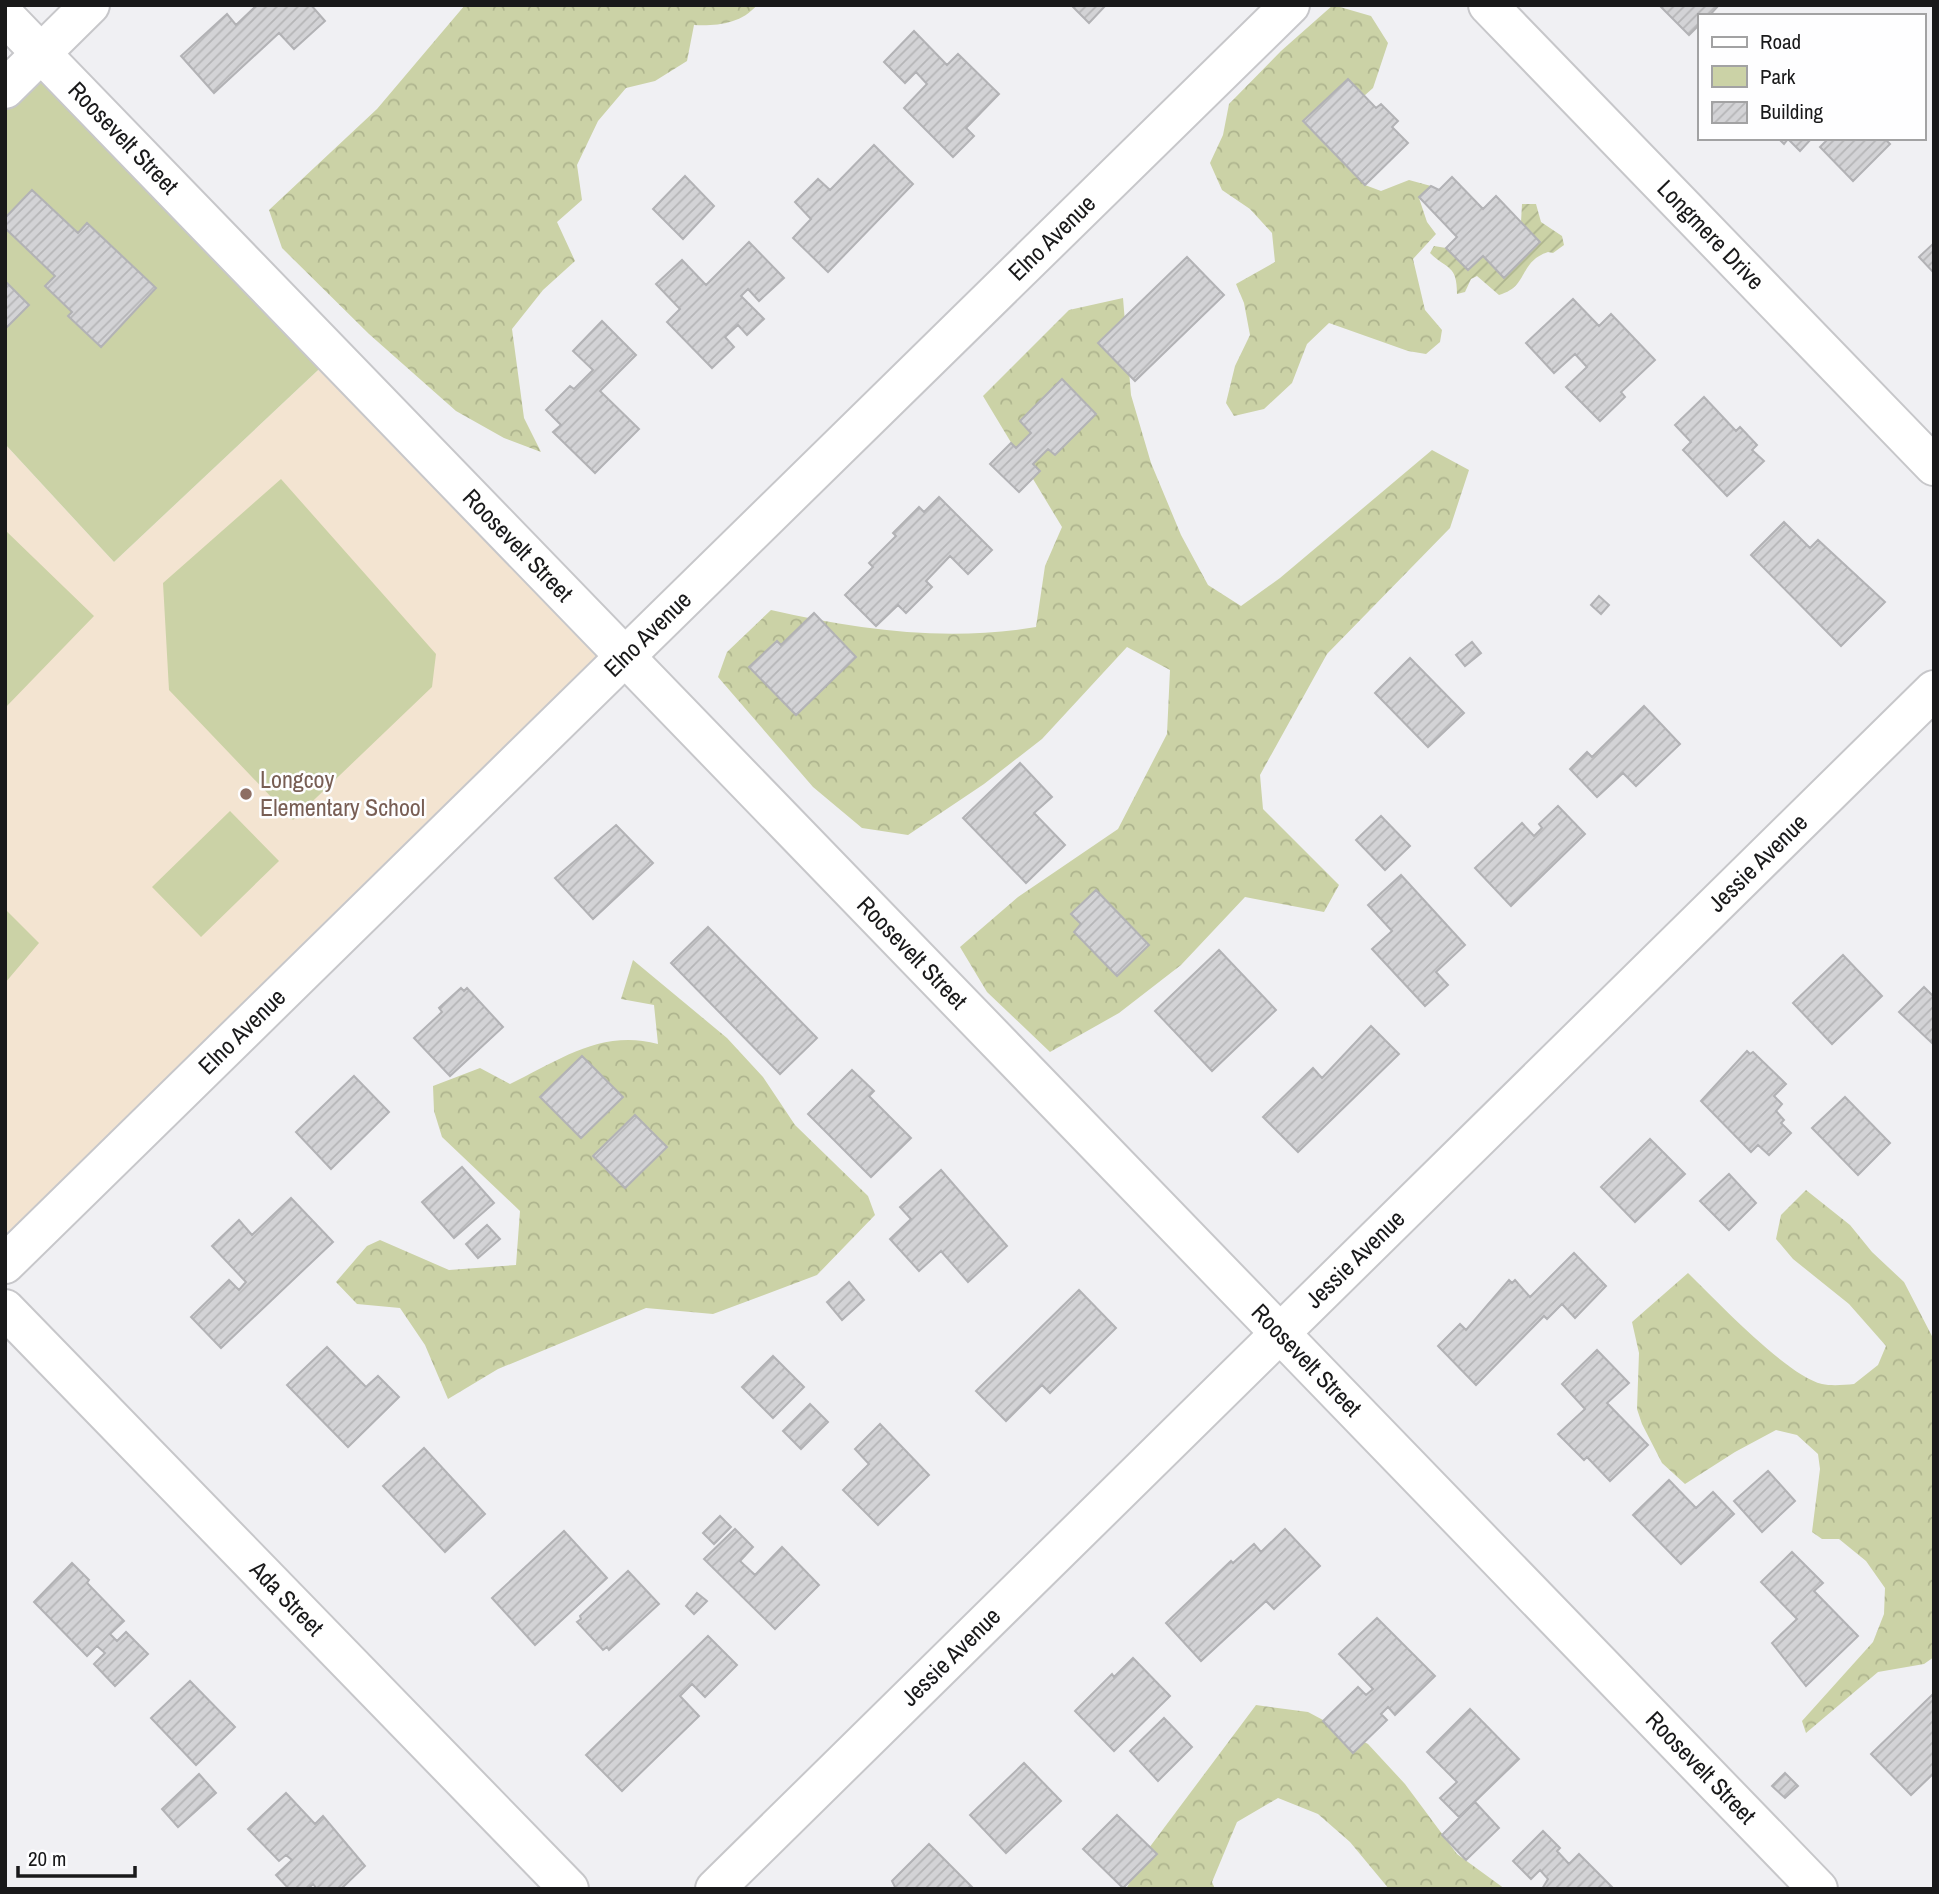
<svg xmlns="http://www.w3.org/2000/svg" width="1939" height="1894" font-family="'Archivo Narrow',sans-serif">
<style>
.education{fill:#f3e4d1}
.green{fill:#cbd2a6}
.forest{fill:url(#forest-crowns)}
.garden{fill:url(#garden-furrows)}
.building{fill:url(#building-hatch);stroke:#b2b2b5;stroke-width:2}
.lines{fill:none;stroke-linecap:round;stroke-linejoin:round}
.minor-casing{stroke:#c7c7ca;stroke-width:42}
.minor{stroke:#fff;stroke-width:38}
.education-dot{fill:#8d6e63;stroke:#fefeff;stroke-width:2.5}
.labels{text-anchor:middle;stroke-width:5;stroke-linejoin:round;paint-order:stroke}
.street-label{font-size:24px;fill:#19191a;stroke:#fefeff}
.education-label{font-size:24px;fill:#785e54;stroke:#fefeff;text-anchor:start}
</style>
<defs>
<pattern id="forest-crowns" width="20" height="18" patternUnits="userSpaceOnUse" patternTransform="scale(1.75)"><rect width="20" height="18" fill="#cbd2a6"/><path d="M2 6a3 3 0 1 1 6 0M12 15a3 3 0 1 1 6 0" fill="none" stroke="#aeb48e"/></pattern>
<pattern id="garden-furrows" width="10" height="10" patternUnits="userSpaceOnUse" patternTransform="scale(1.75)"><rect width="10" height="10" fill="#cbd2a6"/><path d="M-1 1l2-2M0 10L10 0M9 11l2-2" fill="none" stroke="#aeb48e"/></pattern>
<pattern id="building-hatch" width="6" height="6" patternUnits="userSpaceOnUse" patternTransform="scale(1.75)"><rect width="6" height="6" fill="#d3d3d6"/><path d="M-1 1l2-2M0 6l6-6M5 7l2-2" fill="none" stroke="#b5b5b7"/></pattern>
</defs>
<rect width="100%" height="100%" fill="#f0f0f3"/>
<path class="education" d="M 333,356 L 625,659 L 5,1264 L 5,444 L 114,562 Z"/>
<path class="green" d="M 52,64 L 333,356 L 114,562 L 5,444 L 5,109 Z
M 281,479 L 436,654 L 432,687 L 293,820 L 169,690 L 163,583 Z
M 5,530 L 94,616 L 5,708 Z
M 230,811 L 279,861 L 201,937 L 152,887 Z
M 5,909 L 39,943 L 5,983 Z"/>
<path class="forest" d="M 465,5 L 757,5 C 741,24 717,26 694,25 L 687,61 L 655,81 L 626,88 L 598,121 L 577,165 L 582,200 L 557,222 L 575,261 L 543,290 L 512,329 L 524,418 L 541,452 L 504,438 L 456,411 L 369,334 L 282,248 L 269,210 L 377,109 Z
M 1333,5 L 1371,16 L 1388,43 L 1373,88 L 1364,96 L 1347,79 L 1303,122 L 1365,185 L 1381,191 L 1409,180 L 1431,186 L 1419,198 L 1427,222 L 1436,234 L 1413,259 L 1425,310 L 1442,330 L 1440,342 L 1426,354 L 1408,351 L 1329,323 L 1307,344 L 1292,383 L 1264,409 L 1234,416 L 1226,403 L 1235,366 L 1250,335 L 1244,303 L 1236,284 L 1275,262 L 1272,233 L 1250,209 L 1222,190 L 1210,163 L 1223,135 L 1229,104 L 1281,51 Z
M 1123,298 L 1131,395 L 1151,463 L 1181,535 L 1208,585 L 1241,606 L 1280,578 L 1432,450 L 1469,470 L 1450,528 L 1327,654 L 1260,775 L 1263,809 L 1339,885 L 1324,912 L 1245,897 L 1181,965 L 1119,1013 L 1050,1052 L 987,992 L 960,947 L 1018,897 L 1118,829 L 1167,734 L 1170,670 L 1127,647 L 1042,739 L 984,784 L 908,835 L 862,828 L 813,787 L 718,677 L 727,652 L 771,610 C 859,630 946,642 1036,627 L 1045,566 L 1062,527 L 983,396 L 1069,310 Z
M 633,960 L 727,1038 L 763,1077 L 795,1125 L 868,1196 L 875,1215 L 817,1275 L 713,1314 L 646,1308 L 498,1369 L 448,1399 L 425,1345 L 400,1308 L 357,1304 L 336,1282 L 367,1246 L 380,1240 L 449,1270 L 516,1265 L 520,1211 L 442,1137 L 434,1111 L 433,1086 L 480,1068 L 510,1084 C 560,1060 601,1029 658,1044 L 654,1005 L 621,999 Z
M 1806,1190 L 1850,1225 L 1872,1252 L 1904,1282 L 1934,1340 L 1934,1657 L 1924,1664 L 1878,1672 L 1806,1733 L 1802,1721 L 1873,1642 L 1884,1614 L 1885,1588 L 1866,1561 L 1839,1539 L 1822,1539 L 1812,1532 L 1820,1469 L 1818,1454 L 1797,1435 L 1776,1430 L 1735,1452 L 1685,1484 L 1662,1463 L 1642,1424 L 1637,1409 L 1639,1353 L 1632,1322 L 1688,1273 C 1716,1300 1786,1375 1822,1384 C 1831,1386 1844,1385 1854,1384 L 1878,1365 L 1886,1346 L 1849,1304 L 1793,1259 L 1776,1239 L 1781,1215 Z
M 1256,1705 L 1308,1712 L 1368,1744 L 1405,1784 L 1457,1854 L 1505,1889 L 1389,1889 L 1350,1842 L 1318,1814 L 1278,1798 L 1237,1822 L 1212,1882 L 1215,1889 L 1126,1889 L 1149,1848 Z"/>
<path class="garden" d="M 1522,204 L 1536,204 L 1541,222 L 1562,236 L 1564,245 L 1553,253 L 1548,252 C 1518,262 1529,287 1499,295 L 1477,276 L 1471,279 L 1465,292 L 1457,294 C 1457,264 1447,270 1430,253 L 1434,246 L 1446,248 L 1468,270 L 1483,256 L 1504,277 L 1540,242 L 1521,222 Z"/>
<path class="building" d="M 298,5 L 311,5 L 325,21 L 294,49 L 279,33 L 214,93 L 181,56 L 227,14 L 236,25 L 257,5 Z
M 1071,5 L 1106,5 L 1089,23 Z
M 1659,5 L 1719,5 L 1709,16 L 1699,16 L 1699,25 L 1689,35 Z
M 914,31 L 947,65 L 958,54 L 999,94 L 966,128 L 974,136 L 953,157 L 904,108 L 927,84 L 916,72 L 905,83 L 884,62 Z
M 1348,79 L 1376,108 L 1381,104 L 1398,121 L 1392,127 L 1408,143 L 1365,185 L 1303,121 Z
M 1778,138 L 1812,138 L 1800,151 L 1788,139 L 1784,144 Z
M 1823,138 L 1884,138 L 1890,144 L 1853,181 L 1820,147 L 1826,141 Z
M 874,145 L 913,184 L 828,272 L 793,238 L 811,219 L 795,202 L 818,179 L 830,190 Z
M 685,176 L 714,206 L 683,239 L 653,209 Z
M 1452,177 L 1483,209 L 1496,196 L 1540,242 L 1504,278 L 1483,256 L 1468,270 L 1446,248 L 1457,237 L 1419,197 L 1431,186 L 1439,190 Z
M 32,190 L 78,233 L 87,223 L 156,288 L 101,347 L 68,316 L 72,312 L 45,286 L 55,276 L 5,228 L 5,218 Z
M 749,242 L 784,278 L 759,301 L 748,289 L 741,296 L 764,319 L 747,335 L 738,325 L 725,337 L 734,347 L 712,368 L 667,322 L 680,309 L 656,284 L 682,260 L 706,285 Z
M 1934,243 L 1934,273 L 1919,257 Z
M 1187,257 L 1224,295 L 1135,381 L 1098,343 Z
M 5,281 L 29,305 L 5,329 Z
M 1573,299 L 1599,326 L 1611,314 L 1655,360 L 1621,392 L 1625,397 L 1600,421 L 1566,387 L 1587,367 L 1575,354 L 1554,373 L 1526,343 Z
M 602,321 L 636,355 L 600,391 L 639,429 L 595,473 L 553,432 L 561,425 L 546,410 L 570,386 L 574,389 L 593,370 L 573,351 Z
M 1062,379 L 1096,414 L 1055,455 L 1048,449 L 1033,464 L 1040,471 L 1019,492 L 990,464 L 1011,443 L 1016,448 L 1031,433 L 1020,421 Z
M 1704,397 L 1736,431 L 1740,427 L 1757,445 L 1752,450 L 1764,461 L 1727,496 L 1683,450 L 1691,442 L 1675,425 Z
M 939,497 L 992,550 L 968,574 L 950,556 L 926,581 L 932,587 L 906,613 L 898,605 L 876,626 L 845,595 L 873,567 L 869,563 L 896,536 L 893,533 L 919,507 L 924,512 Z
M 1784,522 L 1810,548 L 1818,540 L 1885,602 L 1841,646 L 1751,555 Z
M 1599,596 L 1609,605 L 1601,614 L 1591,605 Z
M 814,613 L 856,657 L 796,715 L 749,667 L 777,641 L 781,645 Z
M 1472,642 L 1481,653 L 1465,666 L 1456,655 Z
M 1410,658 L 1464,713 L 1428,747 L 1375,693 Z
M 1644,706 L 1680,744 L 1636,786 L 1623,773 L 1597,797 L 1570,769 L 1587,752 L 1592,757 Z
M 1020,763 L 1052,797 L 1034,813 L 1065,845 L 1026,883 L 963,818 Z
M 1558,806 L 1585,834 L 1511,906 L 1475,868 L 1522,823 L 1534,836 L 1542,828 L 1539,824 Z
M 1381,816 L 1410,846 L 1385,870 L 1356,840 Z
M 616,825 L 653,863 L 593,919 L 555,878 Z
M 1401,875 L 1465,945 L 1436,972 L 1448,985 L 1425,1006 L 1372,949 L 1392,931 L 1368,905 Z
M 1096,890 L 1149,945 L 1117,976 L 1074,932 L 1081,924 L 1071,914 Z
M 708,927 L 817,1038 L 780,1074 L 671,963 Z
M 1219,950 L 1276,1010 L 1212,1071 L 1155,1011 Z
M 1843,955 L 1882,996 L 1832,1044 L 1793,1003 Z
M 1924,987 L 1934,997 L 1933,1044 L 1899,1012 Z
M 461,988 L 464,991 L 467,988 L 503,1027 L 450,1076 L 414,1038 L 442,1012 L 439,1008 Z
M 1371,1026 L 1399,1054 L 1298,1152 L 1263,1117 L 1313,1068 L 1322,1078 Z
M 1747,1051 L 1750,1054 L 1753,1052 L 1786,1084 L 1774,1096 L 1782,1104 L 1776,1111 L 1784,1120 L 1781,1123 L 1791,1133 L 1769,1155 L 1758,1145 L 1751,1152 L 1701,1101 Z
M 582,1056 L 623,1097 L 581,1138 L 540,1097 Z
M 852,1070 L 874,1091 L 869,1096 L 911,1138 L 871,1177 L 808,1114 Z
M 354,1076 L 389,1112 L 331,1169 L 296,1132 Z
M 1845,1097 L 1890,1143 L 1858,1175 L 1812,1128 Z
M 635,1115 L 667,1147 L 625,1188 L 593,1156 Z
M 1650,1139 L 1685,1174 L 1635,1222 L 1601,1187 Z
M 462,1167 L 494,1203 L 454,1238 L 422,1202 Z
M 941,1170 L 1007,1246 L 968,1282 L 941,1251 L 919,1271 L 890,1239 L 911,1219 L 900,1207 Z
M 1729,1174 L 1756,1203 L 1729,1230 L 1700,1201 Z
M 291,1198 L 333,1242 L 221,1348 L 191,1317 L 229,1280 L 239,1290 L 246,1282 L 212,1246 L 239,1220 L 252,1235 Z
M 487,1225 L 500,1239 L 478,1258 L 466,1244 Z
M 1574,1253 L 1606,1286 L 1575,1318 L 1562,1304 L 1547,1319 L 1544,1316 L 1476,1385 L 1438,1346 L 1460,1324 L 1466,1330 L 1509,1280 L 1512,1283 L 1515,1280 L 1530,1297 Z
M 849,1282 L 864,1300 L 842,1320 L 827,1302 Z
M 1079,1290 L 1116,1328 L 1050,1393 L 1042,1385 L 1006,1421 L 976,1391 Z
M 327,1347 L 366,1387 L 378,1376 L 399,1397 L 348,1447 L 287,1385 Z
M 1597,1350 L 1629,1383 L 1607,1403 L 1648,1445 L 1610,1481 L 1587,1457 L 1584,1460 L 1558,1434 L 1585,1409 L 1562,1384 Z
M 773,1356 L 804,1387 L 773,1418 L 742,1387 Z
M 810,1404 L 828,1422 L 801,1449 L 783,1431 Z
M 880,1424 L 929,1475 L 878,1525 L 843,1490 L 869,1464 L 855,1449 Z
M 424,1448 L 485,1514 L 445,1552 L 383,1486 Z
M 1768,1471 L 1795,1501 L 1762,1532 L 1734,1501 Z
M 1669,1480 L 1696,1508 L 1713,1492 L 1734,1514 L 1681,1564 L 1633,1515 Z
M 720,1516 L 731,1527 L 714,1544 L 703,1533 Z
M 735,1529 L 753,1547 L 740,1561 L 755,1575 L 782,1547 L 819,1585 L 775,1629 L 704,1559 Z
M 1285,1529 L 1320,1566 L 1274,1609 L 1266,1601 L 1201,1661 L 1166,1623 L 1231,1561 L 1233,1563 L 1254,1544 L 1261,1552 Z
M 564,1531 L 607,1578 L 535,1645 L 492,1598 Z
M 1792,1552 L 1823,1583 L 1814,1591 L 1858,1636 L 1806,1686 L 1772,1643 L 1797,1619 L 1761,1582 Z
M 72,1563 L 89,1580 L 87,1583 L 124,1621 L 110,1634 L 117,1641 L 126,1632 L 148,1654 L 115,1686 L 94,1664 L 105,1653 L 97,1646 L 87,1656 L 34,1602 Z
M 628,1571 L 659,1604 L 609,1650 L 607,1647 L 603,1650 L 577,1622 L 581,1619 L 580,1616 Z
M 697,1593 L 707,1601 L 694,1614 L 686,1606 Z
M 1377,1618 L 1435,1676 L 1395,1715 L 1388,1707 L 1381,1714 L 1387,1720 L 1353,1753 L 1323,1721 L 1358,1687 L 1366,1695 L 1373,1689 L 1339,1654 Z
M 708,1636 L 737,1665 L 705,1697 L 692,1684 L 680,1696 L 699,1716 L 622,1791 L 586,1755 Z
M 1133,1658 L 1170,1696 L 1114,1751 L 1075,1711 L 1112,1674 L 1114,1677 Z
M 190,1681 L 235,1727 L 196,1765 L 151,1718 Z
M 1933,1694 L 1934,1773 L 1911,1795 L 1871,1754 Z
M 1470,1709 L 1519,1759 L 1459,1817 L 1440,1798 L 1457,1782 L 1427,1752 Z
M 1164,1718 L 1192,1747 L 1158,1781 L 1130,1751 Z
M 1024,1763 L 1061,1801 L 1006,1853 L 970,1815 Z
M 1785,1773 L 1798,1786 L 1785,1798 L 1772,1786 Z
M 199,1774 L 216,1793 L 178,1827 L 162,1809 Z
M 286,1793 L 315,1824 L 323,1816 L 365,1866 L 341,1889 L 317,1889 L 313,1884 L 308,1889 L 289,1889 L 276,1875 L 292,1860 L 286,1855 L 279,1861 L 248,1829 Z
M 1475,1802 L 1499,1828 L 1466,1860 L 1442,1835 Z
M 1117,1815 L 1157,1854 L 1123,1888 L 1083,1849 Z
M 1543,1831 L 1560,1848 L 1557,1851 L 1569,1864 L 1579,1854 L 1614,1889 L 1542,1889 L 1548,1879 L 1540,1870 L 1531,1879 L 1513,1861 Z
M 929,1844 L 974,1889 L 896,1889 L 892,1881 Z"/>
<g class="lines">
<defs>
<g id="minor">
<path id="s1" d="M 1488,5 L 1934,466"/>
<path id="s2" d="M 5,16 L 1818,1889"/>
<path d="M 5,89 L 90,5"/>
<path id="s3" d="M 5,1264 L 1290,5"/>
<path id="s4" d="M 5,1309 L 569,1889"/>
<path id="s5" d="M 715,1889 L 1934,690"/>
</g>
</defs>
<use href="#minor" class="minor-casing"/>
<use href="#minor" class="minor"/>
</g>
<circle class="education-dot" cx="246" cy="794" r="7"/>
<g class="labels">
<g class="street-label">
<text dy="8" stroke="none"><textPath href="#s2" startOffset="170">Roosevelt Street</textPath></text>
<text dy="8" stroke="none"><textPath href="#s1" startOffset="320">Longmere Drive</textPath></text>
<text dy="8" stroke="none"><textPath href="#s3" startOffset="1466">Elno Avenue</textPath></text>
<text dy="8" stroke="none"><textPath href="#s2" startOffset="737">Roosevelt Street</textPath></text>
<text dy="8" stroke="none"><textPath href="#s3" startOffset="900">Elno Avenue</textPath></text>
<text dy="8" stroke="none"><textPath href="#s5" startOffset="1463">Jessie Avenue</textPath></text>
<text dy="8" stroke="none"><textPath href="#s2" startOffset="1304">Roosevelt Street</textPath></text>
<text dy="8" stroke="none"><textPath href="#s3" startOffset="332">Elno Avenue</textPath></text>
<text dy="8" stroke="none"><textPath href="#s5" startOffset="898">Jessie Avenue</textPath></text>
<text dy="8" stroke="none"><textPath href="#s2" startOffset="1871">Roosevelt Street</textPath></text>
<text dy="8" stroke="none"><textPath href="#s4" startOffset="404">Ada Street</textPath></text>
<text dy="8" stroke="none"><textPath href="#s5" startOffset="331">Jessie Avenue</textPath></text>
<text dy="8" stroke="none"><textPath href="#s2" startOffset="2438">Roosevelt Street</textPath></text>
</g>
<g class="education-label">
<text x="260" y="788">Longcoy<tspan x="260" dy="28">Elementary School</tspan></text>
</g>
</g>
<rect width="1939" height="1894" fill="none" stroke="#19191a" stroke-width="14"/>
<rect x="1698" y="14" width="228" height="126" fill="#fefeff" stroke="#a2a2a3" stroke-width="2"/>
<rect x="1712" y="37" width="35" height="10" fill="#ffffff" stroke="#a2a2a3" stroke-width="2"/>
<text x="1760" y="49" font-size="21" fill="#19191a">Road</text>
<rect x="1712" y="66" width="35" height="21" fill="#cbd2a6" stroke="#a2a2a3" stroke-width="2"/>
<text x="1760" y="84" font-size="21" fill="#19191a">Park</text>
<rect x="1712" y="102" width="35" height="21" fill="url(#building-hatch)" stroke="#a2a2a3" stroke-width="2"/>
<text x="1760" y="119" font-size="21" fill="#19191a">Building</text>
<path d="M18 1866v10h117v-10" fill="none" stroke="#19191a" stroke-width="3.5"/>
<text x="28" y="1866" font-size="21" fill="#19191a" stroke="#fefeff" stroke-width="5" paint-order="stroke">20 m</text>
</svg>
